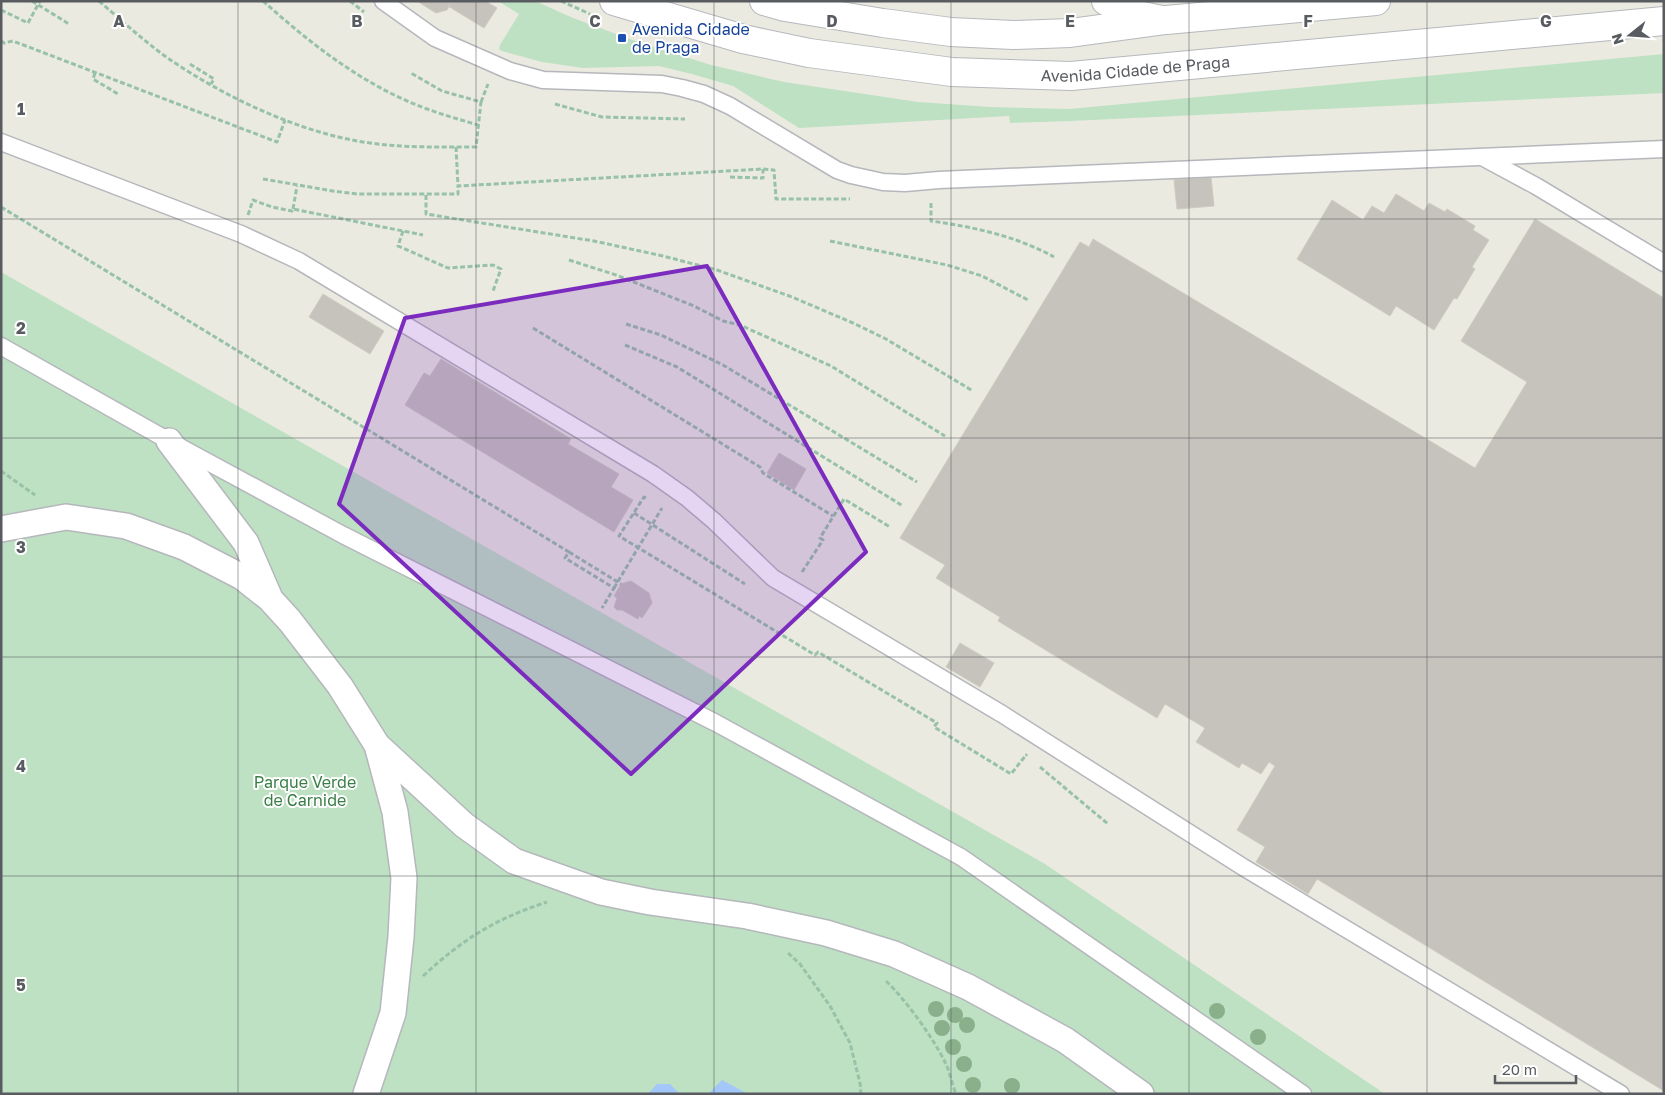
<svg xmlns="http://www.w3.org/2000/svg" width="1665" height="1095" font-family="'Golos Text',sans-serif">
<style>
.green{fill:#bde1c2}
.water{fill:#a2c7f8}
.building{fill:#c6c3bd;stroke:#ceccbf}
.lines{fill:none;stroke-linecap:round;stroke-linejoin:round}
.service-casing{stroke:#b5b7bc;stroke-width:19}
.pedestrian-casing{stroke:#b5b7bc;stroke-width:28}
.minor-casing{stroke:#b5b7bc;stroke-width:30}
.secondary-casing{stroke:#b6b8be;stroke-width:30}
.path{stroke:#98c1a9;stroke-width:3;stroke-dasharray:5 2.5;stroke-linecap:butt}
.service{stroke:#fff;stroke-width:16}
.pedestrian{stroke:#fff;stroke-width:25}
.minor{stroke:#fff;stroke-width:28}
.secondary{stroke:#fff;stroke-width:28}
.path-bridge{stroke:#98c1a9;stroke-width:3;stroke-dasharray:5 2.5;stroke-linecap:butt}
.tree{fill:#89af8b}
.marked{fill:#7b2cbf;fill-opacity:0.2;stroke:#7b2cbf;stroke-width:4;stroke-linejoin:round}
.grid{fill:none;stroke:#585b60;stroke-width:1;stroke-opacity:0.55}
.transit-dot{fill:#1a4fb4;stroke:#fff;stroke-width:2}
.labels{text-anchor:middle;stroke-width:4;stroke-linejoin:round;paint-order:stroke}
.transit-label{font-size:16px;fill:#164399;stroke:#fff;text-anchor:start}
.street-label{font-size:16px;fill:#585b60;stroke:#fff}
.park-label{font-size:16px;fill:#397e46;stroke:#fff}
.grid-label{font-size:16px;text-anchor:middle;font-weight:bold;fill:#585b60;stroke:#fff;stroke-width:4;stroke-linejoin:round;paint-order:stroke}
</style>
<rect width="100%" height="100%" fill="#eaeae0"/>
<path class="green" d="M 498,1 L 535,1 L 573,18 L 638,42 L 711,65 L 784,82 L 918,102 L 990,107 L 1069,109 L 1664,54 L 1664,93 L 1070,121 L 1010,123 L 1009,116 L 799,128 L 733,86 L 692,74 L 659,66 L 583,68 L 542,62 L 502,51 L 499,49 L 500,45 L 519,14 Z
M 1,272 L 1045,864 L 1385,1094 L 1,1094 Z"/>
<path class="water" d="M 722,1080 L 748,1094 L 708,1094 Z
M 657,1084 L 670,1084 L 680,1094 L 648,1094 Z"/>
<path class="building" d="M 417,1 L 452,1 L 447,10 L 436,13 Z
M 452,1 L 485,1 L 497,8 L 484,28 L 448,6 Z
M 1211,177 L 1214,206 L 1177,209 L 1174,180 Z
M 1396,194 L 1424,211 L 1429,203 L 1445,212 L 1447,209 L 1475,226 L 1473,230 L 1489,240 L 1472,267 L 1475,269 L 1457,299 L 1454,298 L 1434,330 L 1396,306 L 1390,316 L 1297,259 L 1332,200 L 1363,220 L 1372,206 L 1384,213 Z
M 1535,219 L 1664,298 L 1664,1091 L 1317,879 L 1308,894 L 1256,862 L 1265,847 L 1237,830 L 1275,766 L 1269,762 L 1261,774 L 1242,763 L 1239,768 L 1196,742 L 1205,728 L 1165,704 L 1157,718 L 998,621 L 1000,617 L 936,578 L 945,565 L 900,538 L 1080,242 L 1089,247 L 1093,239 L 1475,468 L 1527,382 L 1461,341 Z
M 323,294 L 384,331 L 370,354 L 309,317 Z
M 441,359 L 571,439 L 568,444 L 619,474 L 611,487 L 633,500 L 614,532 L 405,405 L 424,373 L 430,376 Z
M 779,453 L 806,469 L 794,490 L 767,473 Z
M 631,581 L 649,593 L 652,603 L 642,618 L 639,616 L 638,619 L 622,610 L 617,610 L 614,607 L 617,598 L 614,596 L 621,584 Z
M 960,643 L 994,663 L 980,687 L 946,667 Z"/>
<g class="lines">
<defs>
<path id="service" d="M 383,1 L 435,38 L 510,71 L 543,80 L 662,84 L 682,88 L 704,94 L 730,106 L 837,170 L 851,175 L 883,182 L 905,183 L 939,180 L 1664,149
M 1,142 L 241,234 L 299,261 L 653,474 L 687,498 L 714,521 L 773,578 L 1002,714 L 1243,867 L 1621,1094
M 1482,157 L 1536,186 L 1664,263
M 1,346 L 169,441 L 343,535 L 716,723 L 961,857 L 1303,1094"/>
<path id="pedestrian" d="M 169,441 L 246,543 L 269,596
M 1,529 L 66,517 L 126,526 L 184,547 L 242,577 L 270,599 L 290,621 L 340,686 L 377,745 L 395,812 L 404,878 L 401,937 L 393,1013 L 366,1094
M 377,745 L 464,825 L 514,861 L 601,892 L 650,902 L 747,916 L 826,933 L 894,954 L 968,987 L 1065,1040 L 1141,1094"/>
<path id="minor" d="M 1106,1 L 1132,14 L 1162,20"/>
<g id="secondary">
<path id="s1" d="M 614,1 L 743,39 L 809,53 L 952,72 L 1071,76 L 1664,21"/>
<path d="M 764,1 L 785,7 L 883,23 L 951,32 L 1013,35 L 1070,33 L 1166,20 L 1376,1"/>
</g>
</defs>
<use href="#service" class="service-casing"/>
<use href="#pedestrian" class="pedestrian-casing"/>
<use href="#minor" class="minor-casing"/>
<use href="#secondary" class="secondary-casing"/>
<path class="path" d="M 32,1 L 69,24
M 99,1 C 122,21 144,41 169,59 C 225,97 296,131 363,142 C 401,148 438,147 476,147 L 481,102 L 442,91 L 411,73
M 263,1 C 312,45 367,88 430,110 C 446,116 462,120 478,125
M 350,1 L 364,12
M 561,1 L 590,14
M 1,10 L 28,23 L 40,1
M 1,41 L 4,43 L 13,41 L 277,142 L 285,120
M 190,64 L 214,79 L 211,84
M 95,73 L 93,79 L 118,94
M 481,102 L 488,84
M 555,104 L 602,117 L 685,119
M 456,147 L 458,186
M 730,177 L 763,178 L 763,169
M 263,179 L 333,191 L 357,194 L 458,194 L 458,186 L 763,169 L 774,170 L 776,199 L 850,199
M 426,195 L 426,214 L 594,241 L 663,256 L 717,270 L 792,297 L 853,323 L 886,339 L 973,391
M 931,203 L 931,221 C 974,227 1016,236 1054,257
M 1,207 L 569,552 L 565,558 L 614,588 L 602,608
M 293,209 L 297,186
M 248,215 L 253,200 L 272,207 L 292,211 L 293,209 L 423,235
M 403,231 L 398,246 L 448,268 L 493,265 L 501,269 L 493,291
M 830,241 L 947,265 L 982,276 L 1028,300
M 569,260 L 616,275 L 694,306 L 723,321 L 740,325 L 831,366 L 945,436
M 626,324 L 661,335 L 723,365 L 917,482
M 533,328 L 760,467 L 763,473 L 833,516
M 625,345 L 677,367 L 903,506
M 1,471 L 35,495
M 646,498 L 644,497 L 619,536 L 815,655 L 818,652 L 937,723 L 934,727 L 1011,774 L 1026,755 L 1027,756
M 634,513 L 745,584
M 569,552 L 621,584
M 802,572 L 823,540 L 820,538 L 844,499 L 890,527
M 1040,767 L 1108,824
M 788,953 L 800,964 L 830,1006 L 850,1043 L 860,1083 L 861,1094
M 423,976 C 463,939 495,919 547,902
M 886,981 C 906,1000 934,1039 946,1064 C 950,1073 952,1084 956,1094"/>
<use href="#service" class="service"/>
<use href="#pedestrian" class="pedestrian"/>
<use href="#minor" class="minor"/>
<use href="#secondary" class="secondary"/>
<path class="path-bridge" d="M 614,588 L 662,508"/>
</g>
<g class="tree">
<circle cx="936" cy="1009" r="8"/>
<circle cx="1217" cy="1011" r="8"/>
<circle cx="955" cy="1015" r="8"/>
<circle cx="967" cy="1025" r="8"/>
<circle cx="942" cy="1028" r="8"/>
<circle cx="1258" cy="1037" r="8"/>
<circle cx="953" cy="1047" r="8"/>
<circle cx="964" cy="1064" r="8"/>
<circle cx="973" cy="1085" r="8"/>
<circle cx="1012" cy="1086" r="8"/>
</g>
<path class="marked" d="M 707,266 L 866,552 L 631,774 L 339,504 L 405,318 Z"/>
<path class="grid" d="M 238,1 L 238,1094M 476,1 L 476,1094M 714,1 L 714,1094M 951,1 L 951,1094M 1189,1 L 1189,1094M 1427,1 L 1427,1094M 1,219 L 1664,219M 1,438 L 1664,438M 1,657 L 1664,657M 1,876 L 1664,876"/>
<rect class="transit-dot" x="617" y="33" width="10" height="10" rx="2.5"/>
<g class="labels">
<g class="transit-label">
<text x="632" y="35">Avenida Cidade<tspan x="632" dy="18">de Praga</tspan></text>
</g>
<g class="street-label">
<text dy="6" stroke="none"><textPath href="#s1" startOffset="530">Avenida Cidade de Praga</textPath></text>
</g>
<g class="park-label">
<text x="305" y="788">Parque Verde<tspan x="305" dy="18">de Carnide</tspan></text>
</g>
</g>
<g class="grid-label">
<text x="119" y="27">A</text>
<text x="357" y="27">B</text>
<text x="595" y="27">C</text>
<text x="832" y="27">D</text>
<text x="1070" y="27">E</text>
<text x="1308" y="27">F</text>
<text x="1546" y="27">G</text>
<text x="21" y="115">1</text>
<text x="21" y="334">2</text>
<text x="21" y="553">3</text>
<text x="21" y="772">4</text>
<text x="21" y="991">5</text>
</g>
<rect width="1665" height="1095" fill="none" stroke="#585b60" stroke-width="5"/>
<g transform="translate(1630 35) rotate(253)" stroke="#ffffff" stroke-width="4" paint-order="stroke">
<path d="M0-4L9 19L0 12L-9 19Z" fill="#585b60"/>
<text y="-8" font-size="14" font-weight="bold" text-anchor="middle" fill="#585b60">N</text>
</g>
<path d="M1495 1075v8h81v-8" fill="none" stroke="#585b60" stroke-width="2.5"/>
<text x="1502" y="1075" font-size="15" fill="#585b60" stroke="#ffffff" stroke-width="4" paint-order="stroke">20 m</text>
</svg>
